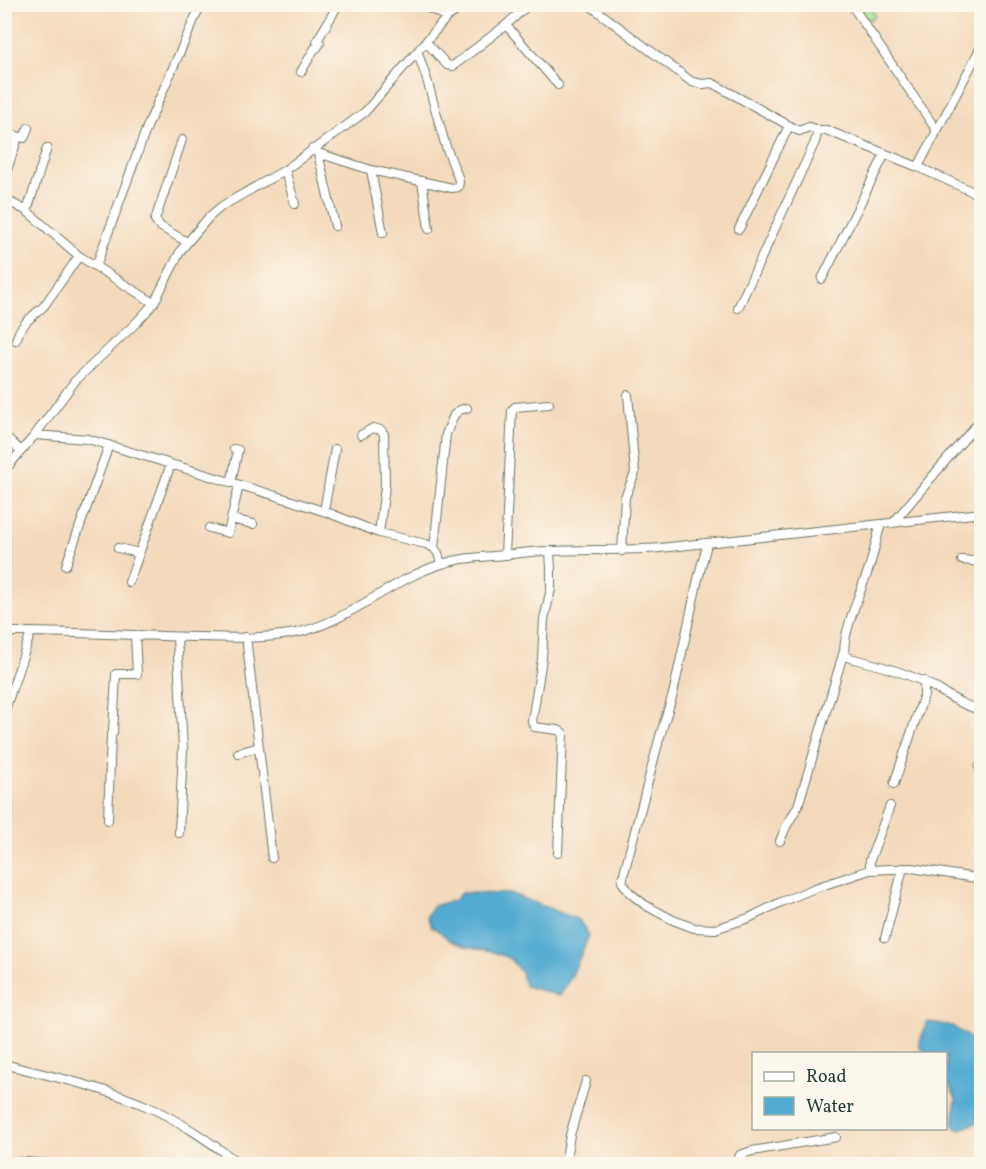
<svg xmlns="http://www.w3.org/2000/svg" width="986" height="1169" font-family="Vollkorn,serif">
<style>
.green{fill:#a7dc8c;stroke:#638c60;stroke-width:1.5}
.water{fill:#55acd2;stroke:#3a7483;stroke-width:1.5}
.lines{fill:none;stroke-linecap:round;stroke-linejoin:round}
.minor-casing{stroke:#6a7464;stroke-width:10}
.minor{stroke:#fff;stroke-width:8}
</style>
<rect width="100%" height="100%" fill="#fbf7ec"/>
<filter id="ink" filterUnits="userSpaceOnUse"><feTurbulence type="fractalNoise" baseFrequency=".0167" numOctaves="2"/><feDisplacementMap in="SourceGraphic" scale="12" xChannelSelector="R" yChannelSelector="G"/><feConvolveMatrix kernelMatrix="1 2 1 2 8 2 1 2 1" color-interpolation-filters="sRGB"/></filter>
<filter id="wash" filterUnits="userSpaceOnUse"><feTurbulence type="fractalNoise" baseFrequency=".008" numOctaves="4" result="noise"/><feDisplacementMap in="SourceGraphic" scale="24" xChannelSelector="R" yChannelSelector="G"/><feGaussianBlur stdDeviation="1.35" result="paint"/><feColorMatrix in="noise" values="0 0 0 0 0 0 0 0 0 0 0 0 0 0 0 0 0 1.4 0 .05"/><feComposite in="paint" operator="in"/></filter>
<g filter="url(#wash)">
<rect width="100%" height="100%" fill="#f4dabc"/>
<path class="green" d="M 855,5 L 863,5 L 865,7 L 871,7 L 875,15 L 870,20 L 865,19 Z"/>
<path class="water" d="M 461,893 L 512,894 L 579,920 L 589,935 L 573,973 L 560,996 L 525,986 L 521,972 L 509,958 L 493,952 L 465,947 L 449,940 L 439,931 L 431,926 L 427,916 L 433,906 L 455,900 Z
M 927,1022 L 952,1026 L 980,1045 L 982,1049 L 981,1121 L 959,1130 L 953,1125 L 956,1098 L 946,1081 L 946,1054 L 926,1053 L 919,1045 Z"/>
</g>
<g filter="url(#ink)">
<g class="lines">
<defs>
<path id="minor" d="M 421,4 L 447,17
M 588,4 L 692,82 L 703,84 L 712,83 L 799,131 L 809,127 L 818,130
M 851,4 L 937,131
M 968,5 L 969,4
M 506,25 L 558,85
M 426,42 L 447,65 L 453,66 L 506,25 L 529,4
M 301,72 L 315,48 L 317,48 L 320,43 L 317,41 L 335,10 L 334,8 L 336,4
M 4,132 L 24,138 L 28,128
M 182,140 L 155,220 L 161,227 L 187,242
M 312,149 L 318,153 L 371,170 L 452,188 L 458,187 L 459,182 L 458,177 L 446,147 L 427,80 L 418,53
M 318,153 L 335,226
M 918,167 L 982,45
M 285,170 L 295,204
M 371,170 L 383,233
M 4,179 L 18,137
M 422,181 L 429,229
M 4,199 L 27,211 L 79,256
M 27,211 L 47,148
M 739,229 L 789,126
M 96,266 L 147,127 L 201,4
M 822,279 L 885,154
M 738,308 L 815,142 L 818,130 L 826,130 L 918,167 L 982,196
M 16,340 L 20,330 L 27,321 L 44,306 L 79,256 L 154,303
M 4,435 L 21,451
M 35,435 L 88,439 L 286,499 L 329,513 L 379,533 L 426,544 L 434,548 L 438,553 L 441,564
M 361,435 L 373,428 L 381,430 L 384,434 L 385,487 L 379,533
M 4,471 L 35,435 L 75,381 L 138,321 L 154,303 L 181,250 L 209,217 L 222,206 L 285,170 L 365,112 L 447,17 L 467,4
M 231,483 L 238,450 L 234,449
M 324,511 L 335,449
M 231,519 L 253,524
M 893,523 L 982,418
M 881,524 C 877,537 874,551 870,565 C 864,584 840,637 845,655 L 850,658 C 875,664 898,670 922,681 C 942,690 960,706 982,710
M 209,528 L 228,533 L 239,485
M 707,544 L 698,579 L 673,694 L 660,736 L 625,869 L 622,882 L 630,893 L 645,905 L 673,920 L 694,928 L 715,929 L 749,918 L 781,902 L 815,888 L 870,870 L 912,868 L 982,879
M 118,548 L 139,553
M 434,548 L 446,434 L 454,415 L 460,410 L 467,408
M 550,551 L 551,569 L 551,589 L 544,619 L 542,659 L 532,721 L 534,727 L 558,730 L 563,733 L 558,853
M 622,551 L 625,497 L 635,473 L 628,395
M 505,555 L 512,410 L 515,407 L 549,404
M 962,560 L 982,562
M 66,565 L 109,445
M 129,582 L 171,464
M 4,632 C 70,631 135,636 200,637 C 231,638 264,639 295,633 C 348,623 391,579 442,564 C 463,557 484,557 505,555 C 520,553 536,551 551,551 C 587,549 623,551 660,548 L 982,513
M 177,637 L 183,749 L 179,833
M 246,637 L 272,858
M 4,713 L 31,632
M 238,753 L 259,747
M 979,767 L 982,767
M 894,784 L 924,695 L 924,681
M 108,820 L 111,735 L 113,733 L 116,674 L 137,674 L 135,635
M 780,841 L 786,827 L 798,806 L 844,651
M 870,870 L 870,860 L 890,806
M 885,938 L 903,868
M 4,1064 C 52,1077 101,1086 146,1106 C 180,1120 211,1143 240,1164
M 4,1163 L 24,1162 L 47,1164
M 565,1164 L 570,1135 L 586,1081
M 739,1164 L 738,1160 L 740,1155 L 752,1151 L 836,1137
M 981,1164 L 982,1164"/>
</defs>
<use href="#minor" class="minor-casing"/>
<use href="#minor" class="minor"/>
</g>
</g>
<rect width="986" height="1169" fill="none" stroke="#fbf7ec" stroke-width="24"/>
<rect x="752" y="1052" width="195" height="78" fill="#fbf7ec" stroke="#a3ada2" stroke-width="1.5"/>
<rect x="764" y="1072" width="30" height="9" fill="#ffffff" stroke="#a3ada2" stroke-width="1.5"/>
<text x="806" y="1082" font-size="18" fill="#1f3d34">Road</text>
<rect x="764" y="1097" width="30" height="18" fill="#55acd2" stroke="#a3ada2" stroke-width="1.5"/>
<text x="806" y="1112" font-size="18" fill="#1f3d34">Water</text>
</svg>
